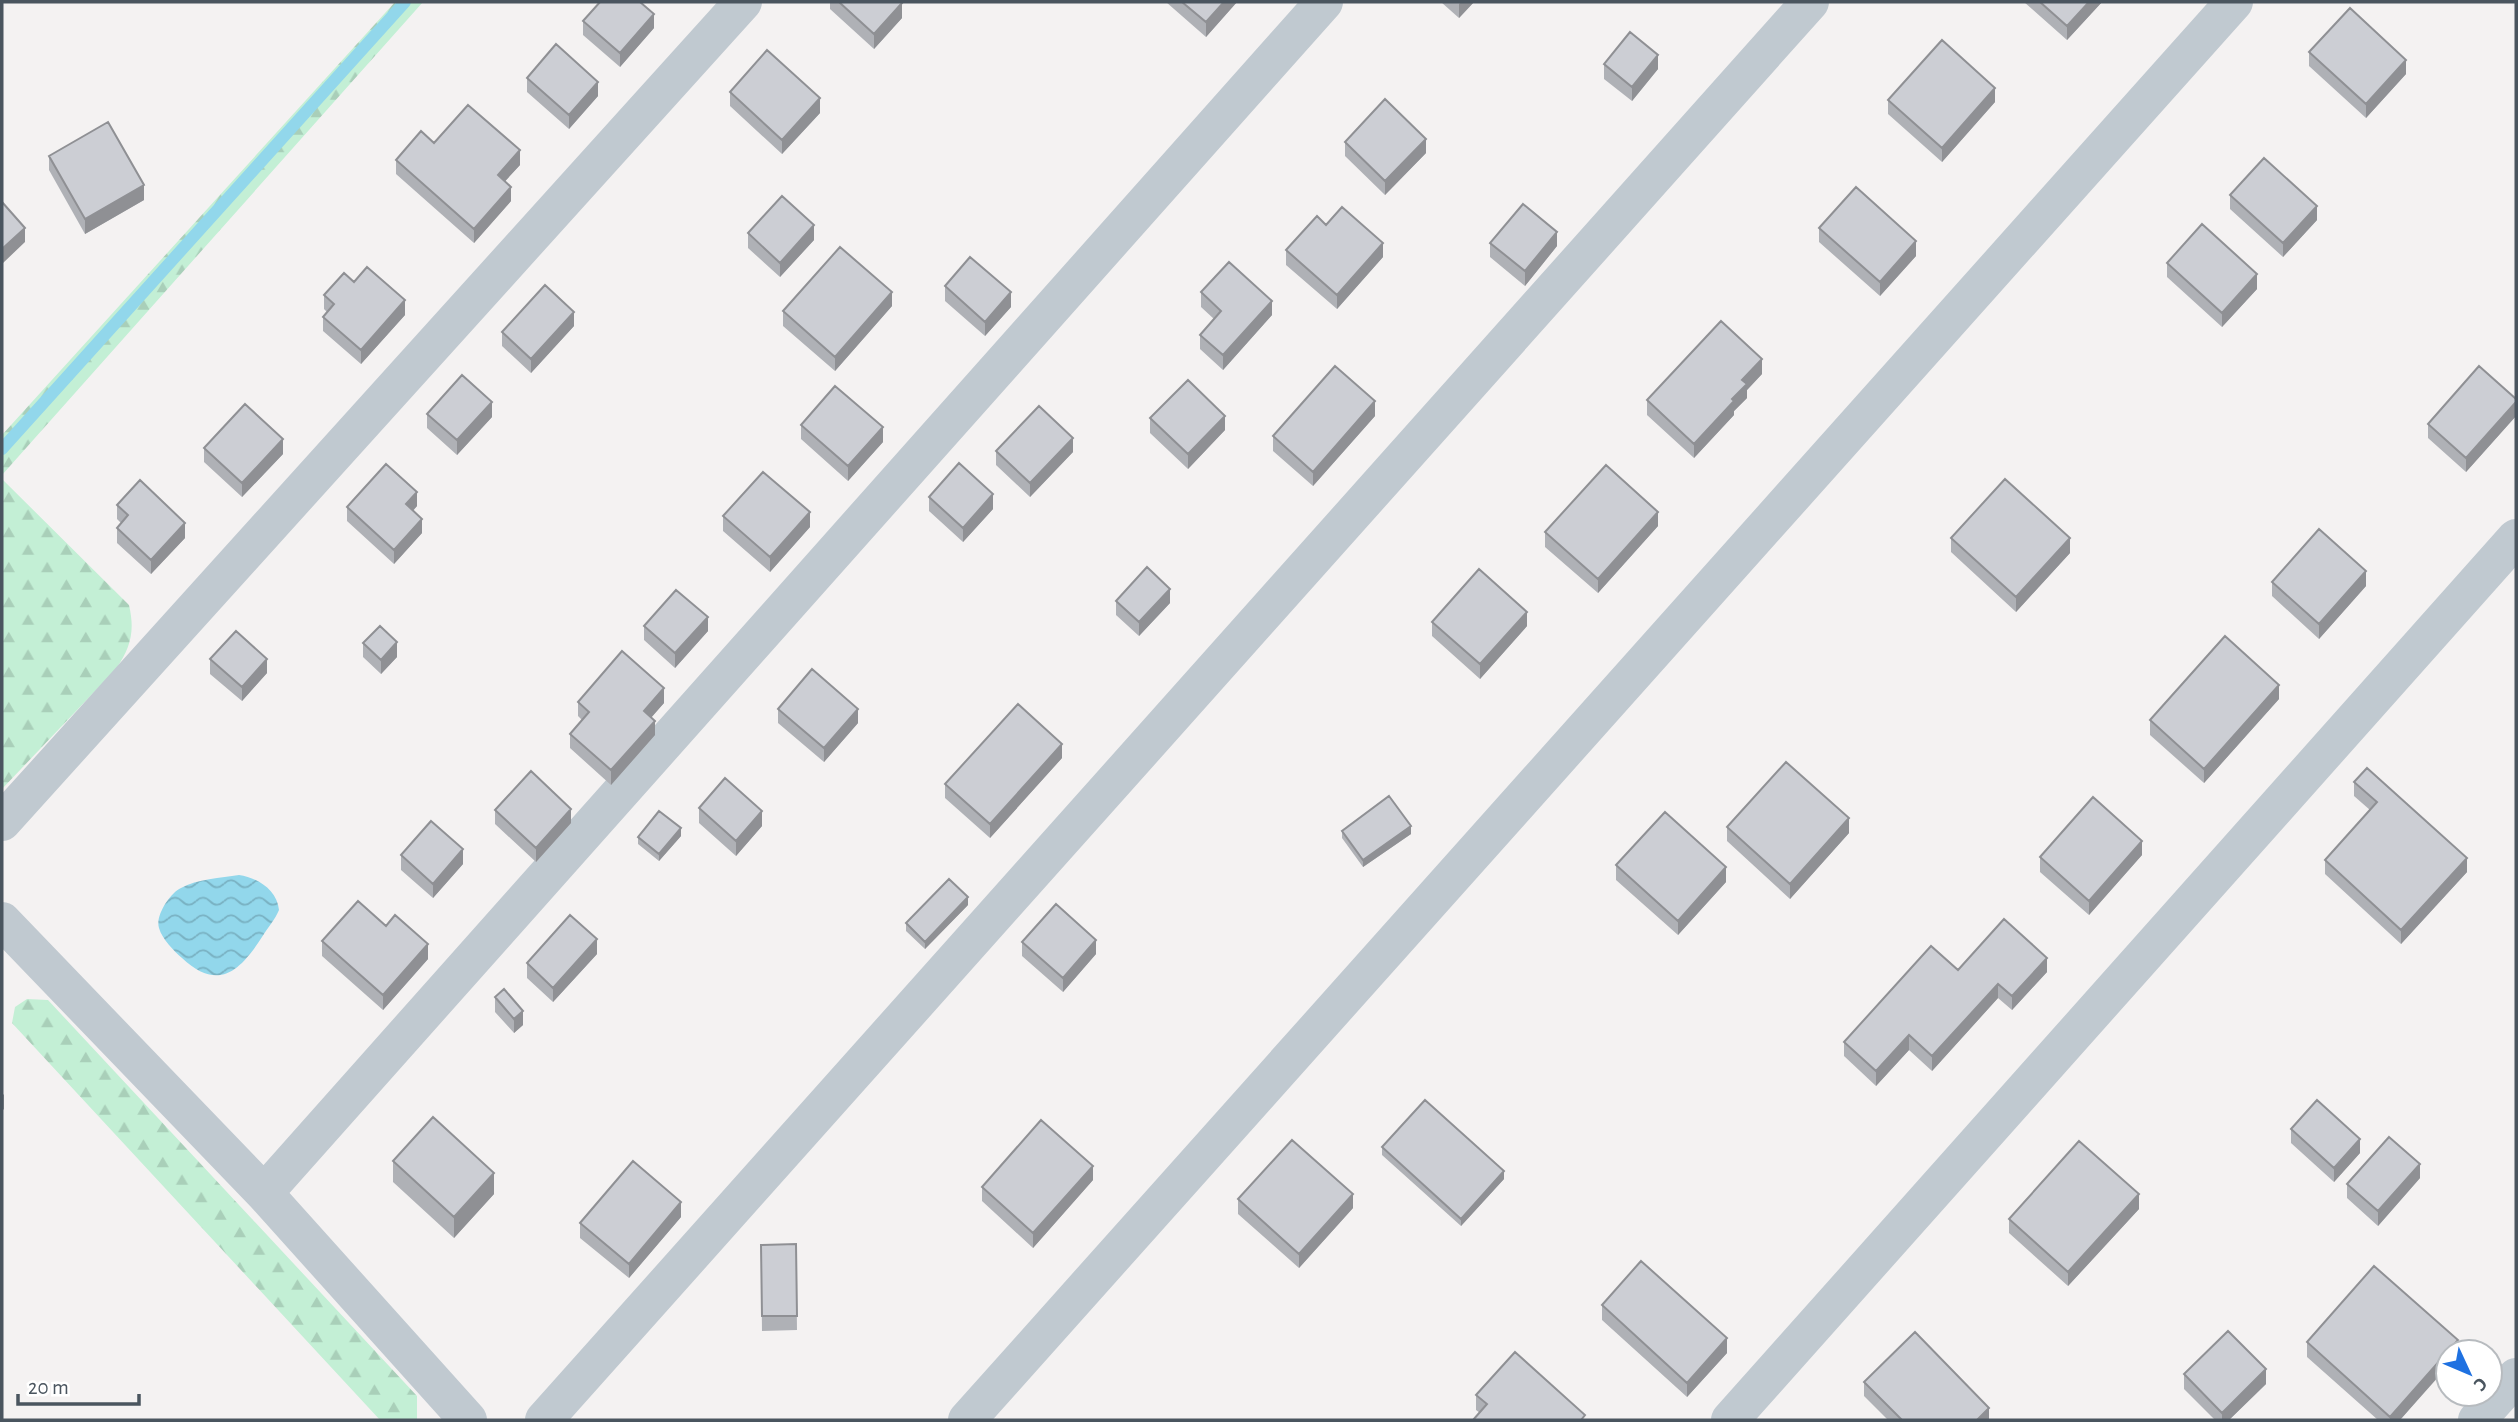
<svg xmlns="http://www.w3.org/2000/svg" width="2518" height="1422" font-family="'Alegreya Sans',sans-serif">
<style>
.forest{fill:url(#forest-firs)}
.water{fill:url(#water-waves)}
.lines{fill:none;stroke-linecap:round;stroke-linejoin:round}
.stream{stroke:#92d7eb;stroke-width:12}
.minor{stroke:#c0c9d0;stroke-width:38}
.wall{fill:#afb1b6}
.shaded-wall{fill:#8f9094}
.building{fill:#ccced4;stroke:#8f9094;stroke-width:2}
</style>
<defs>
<pattern id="forest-firs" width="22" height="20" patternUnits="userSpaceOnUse" patternTransform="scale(1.75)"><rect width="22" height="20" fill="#c3efd5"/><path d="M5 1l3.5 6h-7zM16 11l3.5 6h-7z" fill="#a9cfb9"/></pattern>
<pattern id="water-waves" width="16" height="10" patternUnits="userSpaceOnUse" patternTransform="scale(1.75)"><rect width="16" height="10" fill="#92d7eb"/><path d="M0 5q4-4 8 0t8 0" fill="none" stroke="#79b1c2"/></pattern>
</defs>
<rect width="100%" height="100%" fill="#f4f2f2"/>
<path class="forest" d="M 395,2 L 423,2 L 2,475 L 2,435 Z
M 2,479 L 129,605 C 135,631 131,647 116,669 L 2,789 Z
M 27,999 L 48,1000 L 417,1396 L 417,1420 L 380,1420 L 12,1023 L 15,1007 Z"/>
<path class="water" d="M 239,875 C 258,878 277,890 279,910 C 275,920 268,927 262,937 C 240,971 218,992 182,958 C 174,951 162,939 159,928 C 155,916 170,893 181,888 C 197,879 221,878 239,875 Z"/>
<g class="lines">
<path class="stream" d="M 2,449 L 405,2"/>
<path class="minor" d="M 2,822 L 743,2
M 2,921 L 264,1193 L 468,1420
M 264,1193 L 1324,2
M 544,1420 L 1810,2
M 967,1420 L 2234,2
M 1730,1420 L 2516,538
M 2477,1420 L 2516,1377"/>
</g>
<path class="wall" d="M 830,2 L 901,2 L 902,18 L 874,49 L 830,9 Z
M 1166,2 L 1237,2 L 1206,37 Z
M 1441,2 L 1474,2 L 1459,18 Z
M 2024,2 L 2102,2 L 2067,40 Z
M 583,21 L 654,28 L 620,67 L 583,35 Z
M 2309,52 L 2406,74 L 2366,118 L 2309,66 Z
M 1604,64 L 1658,69 L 1632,101 L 1604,79 Z
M 527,78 L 598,96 L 569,129 L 527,92 Z
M 730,92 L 820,113 L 782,154 L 730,106 Z
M 1888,100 L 1995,102 L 1942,162 L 1888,114 Z
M 1345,142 L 1426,153 L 1385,195 L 1345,156 Z
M 434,143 L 520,165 L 505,181 L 511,201 L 474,243 L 396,174 L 396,160 Z
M 49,156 L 144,200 L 85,234 L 49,170 Z
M 2230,195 L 2317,220 L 2283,257 L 2230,209 Z
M 1326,225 L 1383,257 L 1337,309 L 1286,265 L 1286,250 Z
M 1819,228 L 1916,256 L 1880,296 L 1819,242 Z
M 748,233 L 814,240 L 780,277 L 748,248 Z
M 1490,243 L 1557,246 L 1525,286 L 1490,257 Z
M 2167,263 L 2257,289 L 2222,327 L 2167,277 Z
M 354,282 L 405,315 L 361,364 L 323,331 L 323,317 L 327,312 L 324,309 L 324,295 Z
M 945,286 L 1011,307 L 985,336 L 945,301 Z
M 1201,292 L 1272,315 L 1223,370 L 1200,349 L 1200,335 L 1214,319 L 1201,307 Z
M 892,306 L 835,371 L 783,326 L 783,311 Z
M 574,326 L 531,373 L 502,346 L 502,332 Z
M 1762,374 L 1747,390 L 1747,398 L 1734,411 L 1734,415 L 1694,458 L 1647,415 L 1647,400 Z
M 2516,399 L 2516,416 L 2466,472 L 2428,438 L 2428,424 Z
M 427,414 L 492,417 L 457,455 L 427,428 Z
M 1375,416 L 1313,486 L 1273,451 L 1273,436 Z
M 1150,418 L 1225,430 L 1188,469 L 1150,433 Z
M 801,425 L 883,442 L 848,481 L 801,439 Z
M 204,448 L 283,454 L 242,497 L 204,462 Z
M 996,451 L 1073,452 L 1030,497 L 996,465 Z
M 929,497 L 993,509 L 963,542 L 929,511 Z
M 117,505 L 185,538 L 151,574 L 117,543 L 117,528 L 121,523 L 117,519 Z
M 417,506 L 413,511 L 422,533 L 394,564 L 347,521 L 347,507 Z
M 723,516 L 810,527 L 770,572 L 723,531 Z
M 1658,526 L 1598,593 L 1545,547 L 1545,532 Z
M 1951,538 L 2070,553 L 2016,612 L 1951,552 Z
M 2272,582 L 2366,586 L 2319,639 L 2272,596 Z
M 1116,601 L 1170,603 L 1139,636 L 1116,615 Z
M 1432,622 L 1527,626 L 1480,679 L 1432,636 Z
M 644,626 L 708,631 L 675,668 L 644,640 Z
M 363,643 L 397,657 L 381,674 L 363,657 Z
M 210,659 L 267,673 L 242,701 L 210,674 Z
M 2279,699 L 2204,783 L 2150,735 L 2150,720 Z
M 578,702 L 664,703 L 651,717 L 655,735 L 611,785 L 570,748 L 570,734 L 582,720 L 578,716 Z
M 778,709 L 858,723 L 824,762 L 778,723 Z
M 1062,758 L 990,838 L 945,798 L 945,784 Z
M 2354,782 L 2467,872 L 2401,944 L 2325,874 L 2325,860 L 2370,810 L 2354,796 Z
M 699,808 L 762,826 L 736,856 L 699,823 Z
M 495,810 L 571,823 L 536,862 L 495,824 Z
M 1727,827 L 1849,833 L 1790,899 L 1727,841 Z
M 1342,831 L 1411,834 L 1363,867 L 1342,838 Z
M 681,836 L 659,861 L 638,844 L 638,837 Z
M 401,855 L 463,864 L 433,898 L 401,870 Z
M 2142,855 L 2089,915 L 2040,872 L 2040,857 Z
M 1616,865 L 1726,882 L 1678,935 L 1616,880 Z
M 968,905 L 925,949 L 906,931 L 906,923 Z
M 386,926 L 428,959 L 383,1010 L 322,956 L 322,941 Z
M 1022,942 L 1096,954 L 1063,992 L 1022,956 Z
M 597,954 L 553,1002 L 527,978 L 527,963 Z
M 1958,970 L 2047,972 L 2012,1010 L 1998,998 L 1932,1071 L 1909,1050 L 1876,1086 L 1844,1056 L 1844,1042 Z
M 495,997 L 523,1025 L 514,1033 L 495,1012 Z
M 2291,1129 L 2360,1153 L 2334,1182 L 2291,1143 Z
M 1382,1147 L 1504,1179 L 1461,1226 L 1382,1155 Z
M 393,1161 L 494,1194 L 454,1238 L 393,1182 Z
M 2420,1178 L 2378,1226 L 2347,1198 L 2347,1184 Z
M 1093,1180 L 1033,1248 L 982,1201 L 982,1187 Z
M 1238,1199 L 1353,1208 L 1299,1268 L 1238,1214 Z
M 2139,1209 L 2068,1286 L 2009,1233 L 2009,1219 Z
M 681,1217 L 629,1278 L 580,1238 L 580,1223 Z
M 796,1244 L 797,1330 L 762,1331 L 761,1245 Z
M 1602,1305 L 1727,1353 L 1687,1397 L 1602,1320 Z
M 2307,1342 L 2458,1352 L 2400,1420 L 2378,1420 L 2307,1357 Z
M 2184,1374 L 2266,1384 L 2229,1420 L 2215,1420 L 2184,1389 Z
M 1864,1382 L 1989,1420 L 1888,1420 L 1864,1396 Z
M 1476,1395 L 1585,1420 L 1480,1413 L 1476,1410 Z"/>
<path class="shaded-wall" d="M 1224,2 L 1237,2 L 1206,37 L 1206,22 Z
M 1461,2 L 1474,2 L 1459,18 L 1459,4 Z
M 2089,2 L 2102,2 L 2067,40 L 2067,26 Z
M 902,3 L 902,18 L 874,49 L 874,34 Z
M 654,14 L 654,28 L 620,67 L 620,53 Z
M 1658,55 L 1658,69 L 1632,101 L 1632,87 Z
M 2406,60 L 2406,74 L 2366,118 L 2366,104 Z
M 598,82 L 598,96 L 569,129 L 569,115 Z
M 1995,88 L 1995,102 L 1942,162 L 1942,148 Z
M 820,98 L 820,113 L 782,154 L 782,140 Z
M 1426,139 L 1426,153 L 1385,195 L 1385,181 Z
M 520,150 L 520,165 L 498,189 L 498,175 Z
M 144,185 L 144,200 L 85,234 L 85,219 Z
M 511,187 L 511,201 L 474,243 L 474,229 Z
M 2317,206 L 2317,220 L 2283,257 L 2283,243 Z
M 814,225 L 814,240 L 780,277 L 780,263 Z
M 25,228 L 25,242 L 2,264 L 2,249 Z
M 1557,232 L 1557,246 L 1525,286 L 1525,271 Z
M 1916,241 L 1916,256 L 1880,296 L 1880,282 Z
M 1383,243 L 1383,257 L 1337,309 L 1337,295 Z
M 2257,274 L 2257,289 L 2222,327 L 2222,313 Z
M 892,292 L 892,306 L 835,371 L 835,357 Z
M 1011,292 L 1011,307 L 985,336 L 985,322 Z
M 405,300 L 405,315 L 361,364 L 361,350 Z
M 1272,301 L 1272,315 L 1223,370 L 1223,355 Z
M 574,312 L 574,326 L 531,373 L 531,359 Z
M 1762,359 L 1762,374 L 1747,390 L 1747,398 L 1734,411 L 1734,415 L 1694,458 L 1694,444 L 1732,399 L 1742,380 Z
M 1375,401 L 1375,416 L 1313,486 L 1313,472 Z
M 492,402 L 492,417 L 457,455 L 457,440 Z
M 2516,402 L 2516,416 L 2466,472 L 2466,458 Z
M 1225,416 L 1225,430 L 1188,469 L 1188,454 Z
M 883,427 L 883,442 L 848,481 L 848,466 Z
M 1073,438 L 1073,452 L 1030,497 L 1030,483 Z
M 283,439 L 283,454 L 242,497 L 242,483 Z
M 417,492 L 417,506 L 406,518 L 406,504 Z
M 993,494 L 993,509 L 963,542 L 963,528 Z
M 810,512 L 810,527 L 770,572 L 770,557 Z
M 1658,512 L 1658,526 L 1598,593 L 1598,579 Z
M 422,519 L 422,533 L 394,564 L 394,550 Z
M 185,523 L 185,538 L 151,574 L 151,560 Z
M 2070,538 L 2070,553 L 2016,612 L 2016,597 Z
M 2366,571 L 2366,586 L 2319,639 L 2319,624 Z
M 1170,589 L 1170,603 L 1139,636 L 1139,622 Z
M 1527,612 L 1527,626 L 1480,679 L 1480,664 Z
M 708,617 L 708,631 L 675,668 L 675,653 Z
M 397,642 L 397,657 L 381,674 L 381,660 Z
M 267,659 L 267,673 L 242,701 L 242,687 Z
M 2279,685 L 2279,699 L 2204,783 L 2204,769 Z
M 664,688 L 664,703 L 644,726 L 644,711 Z
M 858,709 L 858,723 L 824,762 L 824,748 Z
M 655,721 L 655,735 L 611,785 L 611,770 Z
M 1062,744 L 1062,758 L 990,838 L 990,824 Z
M 571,809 L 571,823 L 536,862 L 536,848 Z
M 762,811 L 762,826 L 736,856 L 736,841 Z
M 1849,818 L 1849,833 L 1790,899 L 1790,884 Z
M 1411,826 L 1411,834 L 1363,867 L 1363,860 Z
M 681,828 L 681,836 L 659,861 L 659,854 Z
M 2142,841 L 2142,855 L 2089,915 L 2089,901 Z
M 463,849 L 463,864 L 433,898 L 433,884 Z
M 2467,858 L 2467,872 L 2401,944 L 2401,930 Z
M 1726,867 L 1726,882 L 1678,935 L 1678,921 Z
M 968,897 L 968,905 L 925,949 L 925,942 Z
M 597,939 L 597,954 L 553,1002 L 553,988 Z
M 1096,940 L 1096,954 L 1063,992 L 1063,978 Z
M 428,944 L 428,959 L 383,1010 L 383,995 Z
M 2047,958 L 2047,972 L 2012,1010 L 2012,996 Z
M 1998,984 L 1998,998 L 1932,1071 L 1932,1056 Z
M 523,1011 L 523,1025 L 514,1033 L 514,1019 Z
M 1909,1035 L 1909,1050 L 1876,1086 L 1876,1071 Z
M 4,1094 L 4,1109 L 2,1111 L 2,1096 Z
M 2360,1139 L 2360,1153 L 2334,1182 L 2334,1168 Z
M 2420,1164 L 2420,1178 L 2378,1226 L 2378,1211 Z
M 1093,1166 L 1093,1180 L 1033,1248 L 1033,1233 Z
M 1504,1171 L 1504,1179 L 1461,1226 L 1461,1219 Z
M 494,1173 L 494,1194 L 454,1238 L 454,1217 Z
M 1353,1194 L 1353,1208 L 1299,1268 L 1299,1254 Z
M 2139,1194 L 2139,1209 L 2068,1286 L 2068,1272 Z
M 681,1202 L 681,1217 L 629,1278 L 629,1264 Z
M 1727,1338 L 1727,1353 L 1687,1397 L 1687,1383 Z
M 2458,1340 L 2458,1352 L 2448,1352 L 2448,1366 L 2400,1420 L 2390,1420 L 2390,1417 Z
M 2266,1369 L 2266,1384 L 2229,1420 L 2222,1420 L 2222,1413 Z
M 1989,1408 L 1989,1420 L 1977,1420 Z"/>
<path class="building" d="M 600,2 L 640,2 L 654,14 L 620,53 L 583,21 Z
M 839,2 L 901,2 L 902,3 L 874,34 Z
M 1182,2 L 1224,2 L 1206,22 Z
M 2040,2 L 2089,2 L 2067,26 Z
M 2350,8 L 2406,60 L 2366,104 L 2309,52 Z
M 1630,32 L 1658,55 L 1632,87 L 1604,64 Z
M 1942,40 L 1995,88 L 1942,148 L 1888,100 Z
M 556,44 L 598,82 L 569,115 L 527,78 Z
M 767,50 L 820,98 L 782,140 L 730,92 Z
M 1385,99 L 1426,139 L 1385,181 L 1345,142 Z
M 468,105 L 520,150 L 498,175 L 511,187 L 474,229 L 396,160 L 421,131 L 434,143 Z
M 108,122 L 144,185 L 85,219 L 49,156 Z
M 2264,158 L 2317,206 L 2283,243 L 2230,195 Z
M 1856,187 L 1916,241 L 1880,282 L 1819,228 Z
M 782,196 L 814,225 L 780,263 L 748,233 Z
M 2,202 L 25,228 L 2,249 Z
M 1523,204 L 1557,232 L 1525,271 L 1490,243 Z
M 1342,207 L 1383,243 L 1337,295 L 1286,250 L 1317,216 L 1326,225 Z
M 2202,224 L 2257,274 L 2222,313 L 2167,263 Z
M 840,247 L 892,292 L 835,357 L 783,311 Z
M 970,257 L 1011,292 L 985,322 L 945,286 Z
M 1229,262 L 1272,301 L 1223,355 L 1200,335 L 1221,311 L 1201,292 Z
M 367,267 L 405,300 L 361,350 L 323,317 L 334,304 L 324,295 L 344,273 L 354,282 Z
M 545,285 L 574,312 L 531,359 L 502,332 Z
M 1721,321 L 1762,359 L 1742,380 L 1747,384 L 1732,399 L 1734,401 L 1694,444 L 1647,400 Z
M 1335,366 L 1375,401 L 1313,472 L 1273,436 Z
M 2479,366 L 2516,399 L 2516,402 L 2466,458 L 2428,424 Z
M 462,375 L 492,402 L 457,440 L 427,414 Z
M 1188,380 L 1225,416 L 1188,454 L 1150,418 Z
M 835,386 L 883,427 L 848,466 L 801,425 Z
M 245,404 L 283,439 L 242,483 L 204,448 Z
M 1039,406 L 1073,438 L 1030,483 L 996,451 Z
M 959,463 L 993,494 L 963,528 L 929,497 Z
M 386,464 L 417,492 L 406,504 L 422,519 L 394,550 L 347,507 Z
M 1606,465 L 1658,512 L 1598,579 L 1545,532 Z
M 763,472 L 810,512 L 770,557 L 723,516 Z
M 2005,479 L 2070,538 L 2016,597 L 1951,538 Z
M 140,480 L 185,523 L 151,560 L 117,528 L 128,515 L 117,505 Z
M 2319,529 L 2366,571 L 2319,624 L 2272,582 Z
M 1147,567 L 1170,589 L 1139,622 L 1116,601 Z
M 1479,569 L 1527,612 L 1480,664 L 1432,622 Z
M 676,590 L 708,617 L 675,653 L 644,626 Z
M 380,626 L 397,642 L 381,660 L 363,643 Z
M 236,631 L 267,659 L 242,687 L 210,659 Z
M 2225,636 L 2279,685 L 2204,769 L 2150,720 Z
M 622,651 L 664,688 L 644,711 L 655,721 L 611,770 L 570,734 L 589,712 L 578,702 Z
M 812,669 L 858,709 L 824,748 L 778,709 Z
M 1018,704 L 1062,744 L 990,824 L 945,784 Z
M 1786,762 L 1849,818 L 1790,884 L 1727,827 Z
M 2367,768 L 2467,858 L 2401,930 L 2325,860 L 2377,802 L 2354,782 Z
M 531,771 L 571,809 L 536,848 L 495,810 Z
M 725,778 L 762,811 L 736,841 L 699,808 Z
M 1389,796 L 1411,826 L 1363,860 L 1342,831 Z
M 2093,797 L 2142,841 L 2089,901 L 2040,857 Z
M 659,811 L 681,828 L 659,854 L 638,837 Z
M 1665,812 L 1726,867 L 1678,921 L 1616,865 Z
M 431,821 L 463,849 L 433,884 L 401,855 Z
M 949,879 L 968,897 L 925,942 L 906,923 Z
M 358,901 L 386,926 L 395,915 L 428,944 L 383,995 L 322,941 Z
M 1056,904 L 1096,940 L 1063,978 L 1022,942 Z
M 570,915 L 597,939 L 553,988 L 527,963 Z
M 2004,919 L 2047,958 L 2012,996 L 1998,984 L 1932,1056 L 1909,1035 L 1876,1071 L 1844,1042 L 1931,946 L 1958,970 Z
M 504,989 L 523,1011 L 514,1019 L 495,997 Z
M 1425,1100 L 1504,1171 L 1461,1219 L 1382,1147 Z
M 2317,1100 L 2360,1139 L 2334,1168 L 2291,1129 Z
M 433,1117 L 494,1173 L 454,1217 L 393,1161 Z
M 1041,1120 L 1093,1166 L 1033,1233 L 982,1187 Z
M 2389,1137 L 2420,1164 L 2378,1211 L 2347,1184 Z
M 1292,1140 L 1353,1194 L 1299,1254 L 1238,1199 Z
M 2079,1141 L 2139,1194 L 2068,1272 L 2009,1219 Z
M 633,1161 L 681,1202 L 629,1264 L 580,1223 Z
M 796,1244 L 797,1316 L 762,1316 L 761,1245 Z
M 1641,1261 L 1727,1338 L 1687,1383 L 1602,1305 Z
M 2374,1266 L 2458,1340 L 2390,1417 L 2307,1342 Z
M 2228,1331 L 2266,1369 L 2222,1413 L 2184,1374 Z
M 1915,1332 L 1989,1408 L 1977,1420 L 1902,1420 L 1864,1382 Z
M 1515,1352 L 1585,1415 L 1581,1420 L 1473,1420 L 1487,1404 L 1476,1395 Z"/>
<rect width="2518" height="1422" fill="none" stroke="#4a555f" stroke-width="7"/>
<g transform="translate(2469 1373) rotate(134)"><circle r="33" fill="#ffffff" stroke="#b7bbbf" stroke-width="2"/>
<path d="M0-5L12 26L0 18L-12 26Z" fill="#1f71e1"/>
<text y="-10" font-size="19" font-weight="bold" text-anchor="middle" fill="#4a555f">С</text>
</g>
<path d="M18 1394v10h121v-10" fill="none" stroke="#4a555f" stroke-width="3.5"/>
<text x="28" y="1394" font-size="21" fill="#4a555f" stroke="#ffffff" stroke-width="5" paint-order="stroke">20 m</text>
</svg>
